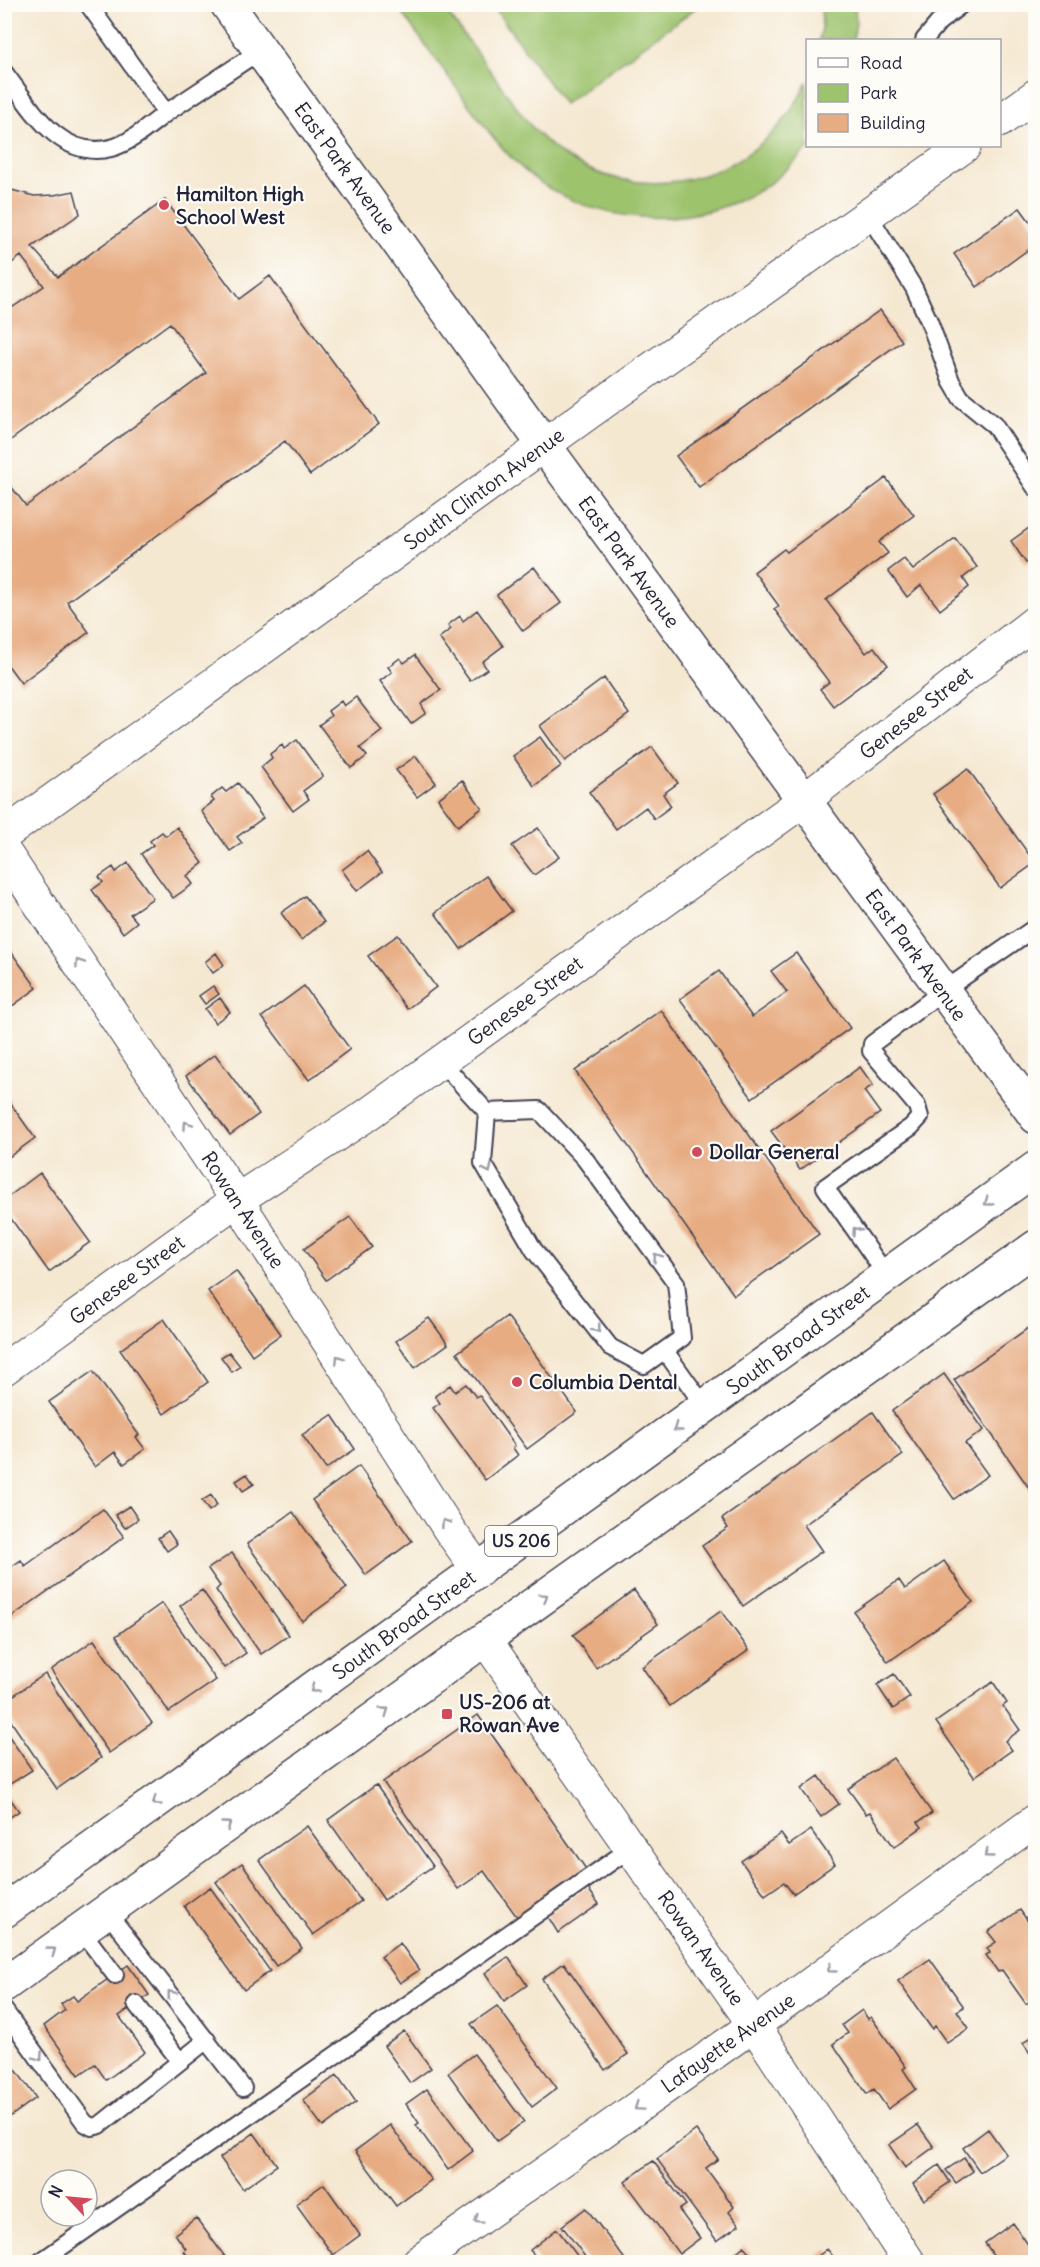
<svg xmlns="http://www.w3.org/2000/svg" width="1040" height="2267" font-family="Delius,sans-serif">
<style>
.green{fill:#9dc36d;stroke:#607254;stroke-width:1.5}
.building{fill:#e7ac82}
.lines{fill:none;stroke-linecap:round;stroke-linejoin:round}
.lane-casing{stroke:#424052;stroke-width:20}
.street-casing{stroke:#424052;stroke-width:34}
.secondary-casing{stroke:#424052;stroke-width:36}
.primary-casing{stroke:#424052;stroke-width:36}
.lane{stroke:#fff;stroke-width:16}
.street{stroke:#fff;stroke-width:32}
.secondary{stroke:#fff;stroke-width:33}
.primary{stroke:#fff;stroke-width:33}
.oneway{stroke:#9c9ca7}
.poi-dot{fill:#d1495b;stroke:#fdfcf7;stroke-width:2}
.labels{text-anchor:middle;stroke-width:4.5;stroke-linejoin:round;paint-order:stroke}
.shield{fill:#fdfcf7;stroke:#646373;stroke-width:1.5}
.shield-label{font-size:18px;font-weight:bold;fill:#22223b}
.street-label{font-size:20px;fill:#22223b;stroke:#fdfcf7}
.poi-label{font-size:20px;font-weight:bold;fill:#22223b;stroke:#fdfcf7;text-anchor:start}
</style>
<rect width="100%" height="100%" fill="#fdfcf7"/>
<filter id="ink" filterUnits="userSpaceOnUse"><feTurbulence type="fractalNoise" baseFrequency=".0167" numOctaves="2"/><feDisplacementMap in="SourceGraphic" scale="12" xChannelSelector="R" yChannelSelector="G"/><feConvolveMatrix kernelMatrix="1 2 1 2 8 2 1 2 1" color-interpolation-filters="sRGB"/></filter>
<filter id="wash" filterUnits="userSpaceOnUse"><feTurbulence type="fractalNoise" baseFrequency=".008" numOctaves="4" result="noise"/><feDisplacementMap in="SourceGraphic" scale="24" xChannelSelector="R" yChannelSelector="G"/><feGaussianBlur stdDeviation="1.35" result="paint"/><feColorMatrix in="noise" values="0 0 0 0 0 0 0 0 0 0 0 0 0 0 0 0 0 1.4 0 .05"/><feComposite in="paint" operator="in"/></filter>
<g filter="url(#wash)">
<rect width="100%" height="100%" fill="#f5e8d1"/>
<path class="green" d="M 396,5 L 442,5 C 461,31 480,57 499,83 C 518,109 537,139 566,157 C 653,212 767,175 807,81 L 808,146 L 810,146 C 791,166 769,188 743,199 C 677,228 599,223 539,182 C 509,161 484,126 463,97 C 441,66 418,35 396,5 Z
M 492,5 L 700,5 L 564,104 Z
M 821,5 L 855,5 L 856,23 L 853,40 L 819,40 L 822,28 Z"/>
<g id="blocks">
<path class="building" d="M 4,188 L 34,196 L 54,195 L 74,191 L 80,214 L 32,247 L 58,277 L 165,200 L 239,299 L 270,276 L 379,424 L 310,475 L 285,441 L 67,602 L 89,632 L 21,683 L 4,660 L 4,477 L 26,506 L 206,373 L 170,323 L 4,445 L 4,296 L 13,307 L 44,286 L 21,256 L 4,269 Z
M 1020,208 L 1036,230 L 1036,258 L 1029,249 L 977,287 L 954,254 Z
M 880,310 L 902,341 L 699,487 L 676,456 Z
M 886,478 L 914,515 L 879,542 L 888,553 L 826,600 L 866,653 L 874,647 L 888,665 L 833,706 L 820,689 L 829,682 L 774,609 L 779,606 L 754,572 L 784,549 L 787,552 Z
M 1036,523 L 1036,556 L 1026,563 L 1011,541 Z
M 955,538 L 977,567 L 963,578 L 969,587 L 940,610 L 921,585 L 907,597 L 888,571 L 904,559 L 913,570 Z
M 534,567 L 561,603 L 523,631 L 497,595 Z
M 477,610 L 503,646 L 482,662 L 487,669 L 470,681 L 439,638 L 451,629 L 448,625 L 460,616 L 463,621 Z
M 415,655 L 441,690 L 421,704 L 426,713 L 411,724 L 380,681 L 392,672 L 388,667 L 400,658 L 404,663 Z
M 604,678 L 629,714 L 565,761 L 540,726 Z
M 356,697 L 382,731 L 360,748 L 367,756 L 351,768 L 319,725 L 331,716 L 328,711 L 341,701 L 344,706 Z
M 540,737 L 561,766 L 534,786 L 513,756 Z
M 297,740 L 323,776 L 303,791 L 309,799 L 293,811 L 261,767 L 272,758 L 270,754 L 282,745 L 284,749 Z
M 652,747 L 678,783 L 663,794 L 671,806 L 654,819 L 646,807 L 616,829 L 589,792 Z
M 416,756 L 436,783 L 417,797 L 396,770 Z
M 968,769 L 1035,863 L 1000,888 L 933,794 Z
M 462,780 L 482,808 L 458,826 L 438,799 Z
M 238,783 L 263,818 L 237,837 L 242,843 L 230,851 L 201,811 L 214,801 L 211,797 L 222,788 L 226,792 Z
M 177,827 L 203,863 L 187,876 L 193,884 L 173,898 L 141,854 L 153,845 L 150,841 L 162,832 L 166,836 Z
M 538,828 L 559,857 L 534,875 L 512,846 Z
M 367,851 L 382,872 L 357,891 L 342,870 Z
M 128,863 L 153,898 L 130,914 L 137,922 L 123,933 L 92,890 L 103,882 L 99,877 L 113,867 L 116,872 Z
M 486,876 L 512,911 L 461,949 L 435,913 Z
M 305,896 L 324,922 L 301,940 L 281,913 Z
M 398,935 L 436,987 L 407,1009 L 368,956 Z
M 4,942 L 37,988 L 4,1012 Z
M 216,953 L 224,965 L 213,973 L 205,962 Z
M 796,953 L 850,1028 L 752,1098 L 680,999 L 719,971 L 752,1017 L 787,992 L 771,971 Z
M 213,986 L 219,994 L 205,1004 L 199,996 Z
M 304,986 L 350,1049 L 309,1080 L 262,1017 Z
M 220,998 L 230,1012 L 215,1023 L 205,1009 Z
M 661,1010 L 819,1234 L 734,1295 L 575,1071 Z
M 215,1054 L 259,1114 L 230,1135 L 186,1076 Z
M 860,1067 L 873,1085 L 864,1091 L 880,1113 L 800,1170 L 771,1131 Z
M 8,1100 L 35,1138 L 6,1159 L 4,1103 Z
M 40,1173 L 90,1242 L 49,1272 L 4,1209 L 4,1200 Z
M 350,1217 L 372,1247 L 326,1280 L 304,1249 Z
M 236,1271 L 281,1334 L 252,1355 L 208,1291 Z
M 507,1316 L 577,1412 L 527,1449 L 457,1353 Z
M 429,1318 L 448,1344 L 415,1368 L 396,1341 Z
M 164,1319 L 208,1382 L 164,1414 L 120,1350 Z
M 1034,1324 L 1036,1327 L 1036,1498 L 954,1380 Z
M 229,1352 L 240,1366 L 232,1372 L 221,1357 Z
M 93,1371 L 139,1435 L 136,1437 L 145,1449 L 124,1464 L 115,1452 L 95,1467 L 49,1402 Z
M 944,1374 L 984,1430 L 965,1443 L 988,1475 L 954,1499 L 892,1411 Z
M 466,1384 L 476,1397 L 479,1395 L 515,1446 L 513,1448 L 518,1455 L 485,1480 L 433,1408 L 440,1403 L 435,1396 L 450,1385 L 455,1392 Z
M 873,1412 L 903,1455 L 804,1525 L 822,1551 L 743,1606 L 702,1546 L 728,1528 L 722,1519 Z
M 332,1415 L 355,1449 L 326,1469 L 302,1435 Z
M 359,1466 L 412,1541 L 366,1575 L 312,1500 Z
M 247,1474 L 254,1484 L 243,1491 L 236,1481 Z
M 211,1495 L 217,1505 L 209,1511 L 202,1501 Z
M 129,1506 L 138,1519 L 125,1528 L 115,1515 Z
M 103,1509 L 124,1537 L 4,1622 L 4,1572 L 21,1560 L 25,1566 Z
M 293,1512 L 347,1588 L 302,1621 L 247,1544 Z
M 168,1531 L 177,1544 L 167,1551 L 158,1538 Z
M 232,1553 L 289,1635 L 261,1654 L 216,1590 L 220,1586 L 208,1569 Z
M 944,1561 L 973,1602 L 888,1662 L 854,1612 L 899,1580 L 905,1589 Z
M 202,1590 L 246,1653 L 224,1668 L 180,1606 Z
M 634,1590 L 658,1624 L 596,1668 L 573,1635 Z
M 162,1603 L 216,1680 L 169,1712 L 116,1636 Z
M 721,1611 L 749,1650 L 670,1706 L 642,1667 Z
M 94,1640 L 152,1723 L 109,1753 L 51,1670 Z
M 45,1674 L 101,1758 L 57,1789 L 4,1711 L 4,1702 Z
M 894,1674 L 910,1697 L 893,1709 L 877,1685 Z
M 993,1682 L 1007,1703 L 1003,1706 L 1020,1730 L 1005,1741 L 1012,1750 L 974,1777 L 936,1722 Z
M 478,1715 L 586,1869 L 517,1917 L 484,1871 L 458,1889 L 383,1782 Z
M 4,1729 L 32,1770 L 4,1788 Z
M 893,1758 L 932,1813 L 918,1822 L 922,1827 L 894,1847 L 870,1812 L 866,1814 L 848,1789 Z
M 819,1776 L 839,1804 L 821,1817 L 801,1789 Z
M 376,1785 L 433,1866 L 384,1900 L 328,1820 Z
M 4,1790 L 19,1811 L 4,1821 Z
M 307,1826 L 361,1901 L 313,1935 L 259,1860 Z
M 811,1830 L 835,1864 L 793,1894 L 784,1882 L 765,1895 L 741,1861 L 781,1834 L 789,1845 Z
M 242,1863 L 302,1948 L 276,1966 L 216,1882 Z
M 210,1887 L 270,1971 L 244,1990 L 184,1906 Z
M 587,1887 L 599,1904 L 558,1933 L 547,1915 Z
M 1020,1910 L 1036,1933 L 1036,1997 L 1026,2004 L 1002,1970 L 998,1972 L 986,1955 L 990,1953 L 987,1948 L 996,1942 L 988,1932 Z
M 400,1943 L 419,1970 L 400,1983 L 381,1957 Z
M 508,1957 L 527,1985 L 504,2001 L 485,1973 Z
M 930,1959 L 964,2007 L 957,2011 L 969,2028 L 947,2043 L 935,2026 L 932,2029 L 898,1981 Z
M 564,1963 L 628,2054 L 605,2070 L 542,1979 Z
M 128,1965 L 149,1995 L 119,2016 L 145,2052 L 106,2080 L 95,2064 L 79,2075 L 44,2026 L 65,2010 L 61,2004 L 73,1996 L 77,2001 Z
M 497,2006 L 557,2088 L 532,2107 L 471,2024 Z
M 862,2010 L 868,2019 L 871,2017 L 906,2067 L 903,2069 L 916,2089 L 888,2109 L 874,2089 L 867,2094 L 833,2044 L 848,2033 L 842,2025 Z
M 404,2031 L 431,2068 L 410,2083 L 384,2046 Z
M 1036,2034 L 1036,2062 L 1023,2043 Z
M 4,2053 L 36,2098 L 4,2121 Z
M 474,2054 L 524,2122 L 497,2141 L 448,2073 Z
M 337,2075 L 356,2102 L 323,2127 L 303,2100 Z
M 427,2089 L 473,2151 L 448,2170 L 416,2125 L 419,2123 L 406,2104 Z
M 390,2125 L 431,2180 L 396,2206 L 355,2151 Z
M 918,2125 L 934,2147 L 905,2168 L 889,2145 Z
M 988,2129 L 1006,2154 L 980,2172 L 963,2148 Z
M 696,2130 L 718,2159 L 706,2168 L 734,2207 L 729,2212 L 739,2225 L 717,2241 L 657,2159 Z
M 254,2133 L 277,2165 L 243,2189 L 220,2158 Z
M 964,2158 L 973,2171 L 956,2183 L 946,2170 Z
M 653,2161 L 686,2205 L 679,2210 L 700,2238 L 679,2254 L 625,2182 Z
M 939,2165 L 950,2182 L 924,2200 L 913,2184 Z
M 324,2184 L 360,2235 L 333,2255 L 296,2204 Z
M 586,2208 L 627,2262 L 589,2262 L 562,2226 Z
M 196,2218 L 229,2262 L 192,2262 L 184,2251 L 186,2249 L 175,2234 Z
M 1013,2223 L 1036,2256 L 1036,2262 L 998,2262 L 985,2243 Z
M 557,2229 L 582,2262 L 540,2262 L 530,2250 Z
M 744,2246 L 756,2262 L 737,2262 L 732,2256 Z
M 827,2249 L 836,2260 L 832,2262 L 821,2262 L 817,2257 Z"/>
</g>
</g>
<g filter="url(#ink)">
<use href="#blocks" fill-opacity="0" stroke="#424052" stroke-width="1.5"/>
<g class="lines">
<defs>
<path id="lane" d="M 88,4 L 166,113 L 261,50
M 924,40 L 939,22 L 962,4
M 4,72 C 30,106 59,161 111,148 C 131,143 150,125 166,113
M 868,214 L 914,288 L 929,321 L 951,381 L 961,398 L 994,425 L 1035,487
M 441,1062 L 487,1112 L 483,1163 L 534,1250 L 610,1347 L 644,1365 L 682,1338 L 676,1283 L 585,1159 L 539,1110 L 487,1112
M 887,1276 L 825,1187 L 911,1127 L 920,1117 L 917,1106 L 871,1051 L 872,1044 L 943,991 L 1036,927
M 665,1351 L 705,1407
M 107,1912 L 243,2088
M 81,1930 L 115,1975
M 136,2004 L 179,2060
M 4,2010 L 85,2123 L 92,2127 L 100,2125 L 207,2040
M 40,2262 L 631,1848"/>
<path id="street" d="M 1000,121 L 1036,95
M 4,835 L 586,415 L 965,146
M 4,851 L 237,1200 L 450,1531 L 479,1571
M 4,1369 L 237,1200 L 364,1117 L 803,801 L 1036,621
M 485,1639 L 754,2025 L 909,2262
M 418,2262 L 754,2025 L 1036,1820"/>
<path id="secondary" d="M 227,4 L 544,445 L 1036,1117"/>
<path id="primary" d="M 4,1911 L 1036,1168
M 4,1985 L 485,1639 L 1036,1247"/>
</defs>
<use href="#lane" class="lane-casing"/>
<use href="#street" class="street-casing"/>
<use href="#secondary" class="secondary-casing"/>
<use href="#primary" class="primary-casing"/>
<use href="#lane" class="lane"/>
<use href="#street" class="street"/>
<use href="#secondary" class="secondary"/>
<use href="#primary" class="primary"/>
</g>
<defs><path id="oneway-chevron" d="M-2-3.5L2.5 0L-2 3.5" fill="none" stroke-width="1.6" stroke-linecap="round" stroke-linejoin="round" transform="scale(1.5)"/></defs>
<g class="oneway">
<use href="#oneway-chevron" transform="translate(79 963) rotate(-124)"/>
<use href="#oneway-chevron" transform="translate(187 1125) rotate(-124)"/>
<use href="#oneway-chevron" transform="translate(488 1169) rotate(65)"/>
<use href="#oneway-chevron" transform="translate(988 1202) rotate(144)"/>
<use href="#oneway-chevron" transform="translate(856 1231) rotate(-125)"/>
<use href="#oneway-chevron" transform="translate(657 1257) rotate(-126)"/>
<use href="#oneway-chevron" transform="translate(597 1329) rotate(52)"/>
<use href="#oneway-chevron" transform="translate(339 1359) rotate(-123)"/>
<use href="#oneway-chevron" transform="translate(677 1428) rotate(144)"/>
<use href="#oneway-chevron" transform="translate(445 1523) rotate(-123)"/>
<use href="#oneway-chevron" transform="translate(544 1597) rotate(-35)"/>
<use href="#oneway-chevron" transform="translate(314 1689) rotate(144)"/>
<use href="#oneway-chevron" transform="translate(385 1711) rotate(-36)"/>
<use href="#oneway-chevron" transform="translate(156 1802) rotate(144)"/>
<use href="#oneway-chevron" transform="translate(227 1825) rotate(-36)"/>
<use href="#oneway-chevron" transform="translate(988 1854) rotate(144)"/>
<use href="#oneway-chevron" transform="translate(52 1951) rotate(-36)"/>
<use href="#oneway-chevron" transform="translate(831 1969) rotate(144)"/>
<use href="#oneway-chevron" transform="translate(171 1994) rotate(-128)"/>
<use href="#oneway-chevron" transform="translate(39 2057) rotate(55)"/>
<use href="#oneway-chevron" transform="translate(638 2107) rotate(145)"/>
<use href="#oneway-chevron" transform="translate(478 2220) rotate(145)"/>
</g>
</g>
<g class="poi-dot">
<circle cx="164" cy="205" r="6"/>
<circle cx="697" cy="1152" r="6"/>
<circle cx="517" cy="1382" r="6"/>
<rect x="441" y="1708" width="12" height="12" rx="3"/>
</g>
<g class="labels">
<rect class="shield" x="485" y="1526" width="72" height="30" rx="4.5"/>
<g class="shield-label">
<text x="521" y="1547">US 206</text>
</g>
<g class="street-label">
<text transform="translate(345 168) rotate(54)" y="7">East Park Avenue</text>
<text transform="translate(484 489) rotate(-36)" y="7">South Clinton Avenue</text>
<text transform="translate(629 562) rotate(54)" y="7">East Park Avenue</text>
<text transform="translate(916 713) rotate(-38)" y="7">Genesee Street</text>
<text transform="translate(916 955) rotate(54)" y="7">East Park Avenue</text>
<text transform="translate(525 1001) rotate(-36)" y="7">Genesee Street</text>
<text transform="translate(243 1210) rotate(57)" y="7">Rowan Avenue</text>
<text transform="translate(127 1280) rotate(-36)" y="7">Genesee Street</text>
<text transform="translate(798 1340) rotate(-36)" y="7">South Broad Street</text>
<text transform="translate(404 1625) rotate(-36)" y="7">South Broad Street</text>
<text transform="translate(701 1948) rotate(55)" y="7">Rowan Avenue</text>
<text transform="translate(728 2043) rotate(-35)" y="7">Lafayette Avenue</text>
</g>
<g class="poi-label">
<text x="176" y="201">Hamilton High<tspan x="176" dy="23">School West</tspan></text>
<text x="709" y="1159">Dollar General</text>
<text x="529" y="1389">Columbia Dental</text>
<text x="459" y="1709">US-206 at<tspan x="459" dy="23">Rowan Ave</tspan></text>
</g>
</g>
<rect width="1040" height="2267" fill="none" stroke="#fdfcf7" stroke-width="24"/>
<rect x="806" y="39" width="195" height="108" fill="#fdfcf7" stroke="#a5a5ac" stroke-width="1.5"/>
<rect x="818" y="58" width="30" height="9" fill="#ffffff" stroke="#a5a5ac" stroke-width="1.5"/>
<text x="860" y="69" font-size="18" fill="#22223b">Road</text>
<rect x="818" y="84" width="30" height="18" fill="#9dc36d" stroke="#a5a5ac" stroke-width="1.5"/>
<text x="860" y="99" font-size="18" fill="#22223b">Park</text>
<rect x="818" y="114" width="30" height="18" fill="#e7ac82" stroke="#a5a5ac" stroke-width="1.5"/>
<text x="860" y="129" font-size="18" fill="#22223b">Building</text>
<g transform="translate(69 2198) rotate(296)"><circle r="28" fill="#fdfcf7" stroke="#a5a5ac" stroke-width="1.5"/>
<path d="M0-4.5L10 22L0 15L-10 22Z" fill="#d1495b"/>
<text y="-9" font-size="16" font-weight="bold" text-anchor="middle" fill="#22223b">N</text>
</g>
</svg>
